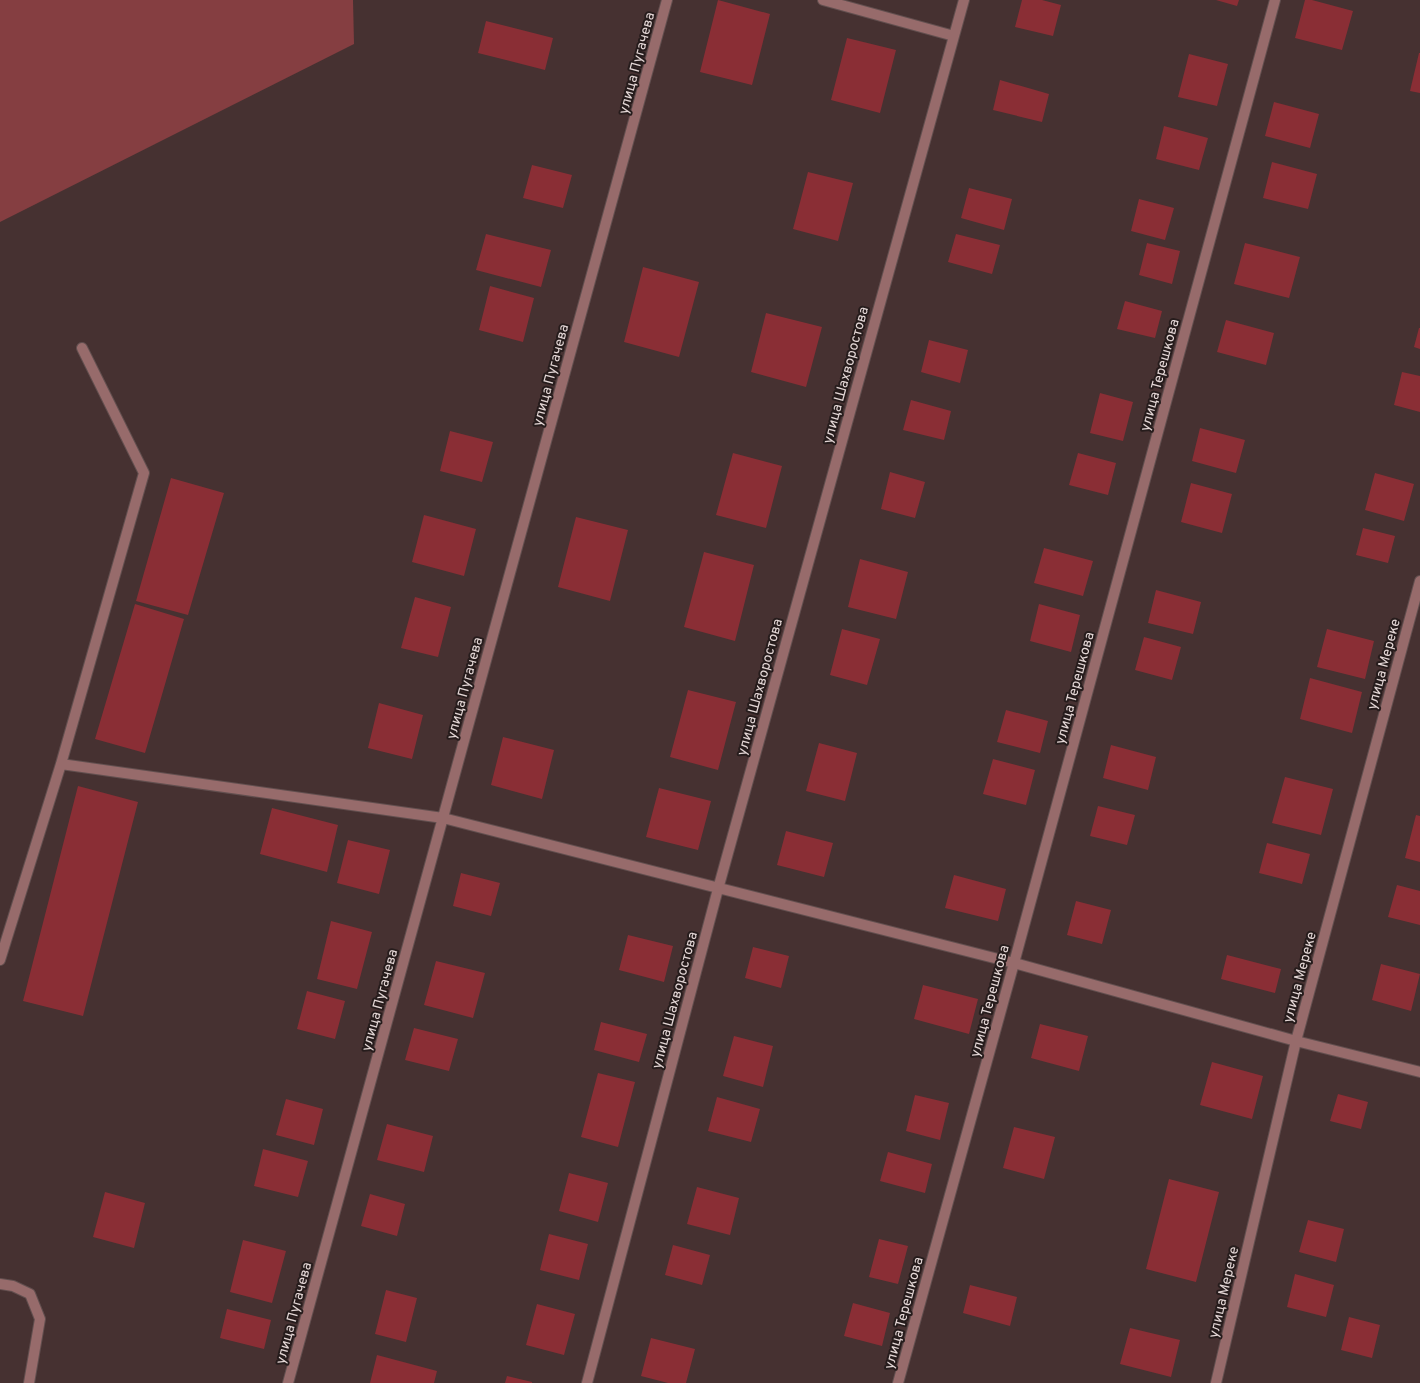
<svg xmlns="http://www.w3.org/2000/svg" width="1420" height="1383" font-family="Overpass,sans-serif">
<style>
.green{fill:#853e41}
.building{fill:#8a2e35}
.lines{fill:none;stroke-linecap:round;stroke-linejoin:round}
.minor-casing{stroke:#624f4f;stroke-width:12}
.minor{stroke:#976b6b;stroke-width:10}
.labels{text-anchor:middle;stroke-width:4;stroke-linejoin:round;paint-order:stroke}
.street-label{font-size:14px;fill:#e4d7d6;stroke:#261c1c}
</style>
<rect width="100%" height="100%" fill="#463131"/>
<path class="green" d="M 0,0 L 353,0 L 354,44 L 0,222 Z"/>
<path class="building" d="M 718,0 L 770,14 L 752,85 L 700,72 Z
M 1022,0 L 1042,0 L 1061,5 L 1053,36 L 1015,27 Z
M 1216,0 L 1239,0 L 1237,6 Z
M 1305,0 L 1312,0 L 1353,11 L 1342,50 L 1295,38 Z
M 486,21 L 553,38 L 545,70 L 478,53 Z
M 847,38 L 896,50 L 880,113 L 831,100 Z
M 1419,53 L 1420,53 L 1420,93 L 1410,91 Z
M 1189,54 L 1228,64 L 1217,106 L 1178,97 Z
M 1000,80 L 1049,94 L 1042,122 L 993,110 Z
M 1274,102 L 1319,114 L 1310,148 L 1265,136 Z
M 1164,126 L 1208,138 L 1199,170 L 1156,159 Z
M 1272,162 L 1317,174 L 1308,209 L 1263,198 Z
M 532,165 L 572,175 L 563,208 L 523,198 Z
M 808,172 L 853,183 L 838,241 L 793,229 Z
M 969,188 L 1012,199 L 1004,230 L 961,218 Z
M 1139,199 L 1174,208 L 1165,240 L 1131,231 Z
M 486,234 L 551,250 L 541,287 L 476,270 Z
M 956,234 L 1000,245 L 992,274 L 948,262 Z
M 1147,243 L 1180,251 L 1172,284 L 1139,275 Z
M 1245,243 L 1300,257 L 1289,298 L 1234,284 Z
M 643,267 L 699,282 L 679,357 L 624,342 Z
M 490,286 L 534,298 L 523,342 L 479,330 Z
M 1125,301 L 1162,311 L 1155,338 L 1117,329 Z
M 766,313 L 822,327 L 806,387 L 751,372 Z
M 1226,320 L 1274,333 L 1266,365 L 1217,352 Z
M 1419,328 L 1420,328 L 1420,349 L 1414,347 Z
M 929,340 L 968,350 L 960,383 L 921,372 Z
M 1402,372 L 1420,376 L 1420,412 L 1394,405 Z
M 1100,393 L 1133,402 L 1123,441 L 1090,433 Z
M 911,400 L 951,411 L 944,440 L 903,430 Z
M 1200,428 L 1245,440 L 1236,473 L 1192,461 Z
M 450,431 L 493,442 L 482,482 L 440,471 Z
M 733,453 L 782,466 L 766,528 L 716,515 Z
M 1078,453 L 1116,463 L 1108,495 L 1069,485 Z
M 890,472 L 925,482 L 915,518 L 881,509 Z
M 1375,473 L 1414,484 L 1404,521 L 1365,510 Z
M 171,478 L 224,493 L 188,615 L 136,601 Z
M 1191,483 L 1232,494 L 1222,533 L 1181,522 Z
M 424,515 L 476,529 L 464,576 L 412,562 Z
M 576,517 L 628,530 L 610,601 L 558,587 Z
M 1363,528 L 1395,536 L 1388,563 L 1356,555 Z
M 1044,548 L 1093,561 L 1083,596 L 1034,583 Z
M 704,552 L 754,565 L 735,641 L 684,627 Z
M 860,559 L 908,572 L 896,619 L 848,607 Z
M 1156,590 L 1201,602 L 1193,634 L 1148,623 Z
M 415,597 L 451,607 L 438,657 L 401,648 Z
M 135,604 L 184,619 L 145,753 L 95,739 Z
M 1039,604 L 1080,615 L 1071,652 L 1030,641 Z
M 842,629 L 880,639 L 867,685 L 830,675 Z
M 1327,629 L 1374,641 L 1365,679 L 1317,667 Z
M 1144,637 L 1181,647 L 1172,680 L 1135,670 Z
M 1310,678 L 1362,692 L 1352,733 L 1300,719 Z
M 688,690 L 736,702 L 718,770 L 670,757 Z
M 379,703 L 423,715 L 412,759 L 368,748 Z
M 1006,710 L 1048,721 L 1040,753 L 997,742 Z
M 503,737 L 554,750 L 542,799 L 491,785 Z
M 819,743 L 857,753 L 845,801 L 806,791 Z
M 1111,745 L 1156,757 L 1148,790 L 1103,778 Z
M 993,759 L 1035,770 L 1026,805 L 983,794 Z
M 1285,777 L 1333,789 L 1321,835 L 1272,823 Z
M 78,786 L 138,802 L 83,1016 L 23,1001 Z
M 659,788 L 711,801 L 698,850 L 646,837 Z
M 1098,806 L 1135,815 L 1127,845 L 1090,836 Z
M 272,808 L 338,825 L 327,872 L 260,854 Z
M 1416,815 L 1420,816 L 1420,862 L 1405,858 Z
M 786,831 L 833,843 L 824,877 L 777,865 Z
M 348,840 L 390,850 L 379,894 L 337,883 Z
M 1267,843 L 1310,854 L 1302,884 L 1259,873 Z
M 461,873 L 500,883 L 491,916 L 453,906 Z
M 954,875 L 1006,889 L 998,921 L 945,908 Z
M 1397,885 L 1420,891 L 1420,925 L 1388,917 Z
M 1076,901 L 1111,910 L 1102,944 L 1067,935 Z
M 331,921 L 372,932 L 357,989 L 317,979 Z
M 628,935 L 673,946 L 664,982 L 619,970 Z
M 753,947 L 789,956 L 781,988 L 745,978 Z
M 1227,955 L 1281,969 L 1275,993 L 1221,979 Z
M 436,961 L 485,973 L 473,1018 L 424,1005 Z
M 1381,964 L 1420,974 L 1411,1011 L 1372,1000 Z
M 923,985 L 978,999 L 969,1034 L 914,1019 Z
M 307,991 L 345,1001 L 335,1039 L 297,1029 Z
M 601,1022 L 647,1034 L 639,1062 L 594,1050 Z
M 1040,1024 L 1088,1036 L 1079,1071 L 1031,1058 Z
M 414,1028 L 458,1039 L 449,1071 L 405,1060 Z
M 734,1036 L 773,1046 L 763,1087 L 723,1076 Z
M 1212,1062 L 1263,1076 L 1252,1119 L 1200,1105 Z
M 598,1073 L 635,1082 L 618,1147 L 581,1137 Z
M 1338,1094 L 1368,1102 L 1361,1129 L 1330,1121 Z
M 915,1095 L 949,1103 L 940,1140 L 906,1131 Z
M 717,1097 L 760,1109 L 751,1142 L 708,1131 Z
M 286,1099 L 323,1109 L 314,1145 L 276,1135 Z
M 387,1124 L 433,1136 L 424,1172 L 377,1160 Z
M 1014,1127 L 1055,1137 L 1044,1179 L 1003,1168 Z
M 263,1149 L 308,1161 L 298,1197 L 254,1186 Z
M 888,1152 L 932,1164 L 925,1193 L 880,1181 Z
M 569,1173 L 608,1183 L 598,1222 L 559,1211 Z
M 1169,1179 L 1219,1192 L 1196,1282 L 1146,1269 Z
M 697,1187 L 739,1198 L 730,1235 L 687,1224 Z
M 105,1192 L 145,1203 L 134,1248 L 93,1237 Z
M 370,1194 L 405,1204 L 397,1236 L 361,1226 Z
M 1308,1220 L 1344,1229 L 1336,1262 L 1299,1252 Z
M 549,1234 L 588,1244 L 579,1280 L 540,1270 Z
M 879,1239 L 908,1246 L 898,1284 L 869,1277 Z
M 243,1240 L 286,1251 L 272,1303 L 230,1292 Z
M 673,1245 L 710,1255 L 702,1285 L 665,1275 Z
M 1295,1274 L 1334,1285 L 1326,1317 L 1287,1307 Z
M 970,1285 L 1017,1297 L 1010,1326 L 963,1313 Z
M 386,1290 L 417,1298 L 406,1342 L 375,1334 Z
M 853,1303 L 890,1313 L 882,1346 L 844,1336 Z
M 537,1304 L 575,1314 L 564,1355 L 526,1345 Z
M 227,1309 L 271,1320 L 264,1349 L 220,1338 Z
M 1349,1317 L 1380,1325 L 1372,1358 L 1341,1350 Z
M 1130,1328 L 1180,1340 L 1171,1377 L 1120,1364 Z
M 651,1338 L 695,1349 L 686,1383 L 668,1383 L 641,1376 Z
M 377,1355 L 437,1371 L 434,1383 L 370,1383 Z
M 507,1376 L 532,1382 L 532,1383 L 505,1383 Z"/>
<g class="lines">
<defs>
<path id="minor" d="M 823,0 L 954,36
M 61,764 L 443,818 L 1014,963 L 1296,1041 L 1420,1072
M 0,960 L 61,764 L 144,473 L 82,348
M 0,1284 L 13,1286 L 30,1294 L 40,1319 L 29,1383
M 288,1383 L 667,0
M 587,1383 L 718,889 L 964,0
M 898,1383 L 1014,963 L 1275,0
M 1216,1383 L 1296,1041 L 1420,581"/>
</defs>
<use href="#minor" class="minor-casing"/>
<use href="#minor" class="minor"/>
</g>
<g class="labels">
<g class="street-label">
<text transform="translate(636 63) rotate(-75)" y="5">улица Пугачева</text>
<text transform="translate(550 375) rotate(-75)" y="5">улица Пугачева</text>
<text transform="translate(845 375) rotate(-75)" y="5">улица Шахворостова</text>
<text transform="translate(1159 375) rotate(-75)" y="5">улица Терешкова</text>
<text transform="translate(1383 664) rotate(-75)" y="5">улица Мереке</text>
<text transform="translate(759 687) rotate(-75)" y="5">улица Шахворостова</text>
<text transform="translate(464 688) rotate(-75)" y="5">улица Пугачева</text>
<text transform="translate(1074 688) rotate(-75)" y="5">улица Терешкова</text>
<text transform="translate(1299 977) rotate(-75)" y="5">улица Мереке</text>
<text transform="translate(379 1000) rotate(-75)" y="5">улица Пугачева</text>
<text transform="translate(674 1000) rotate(-75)" y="5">улица Шахворостова</text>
<text transform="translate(989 1001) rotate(-75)" y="5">улица Терешкова</text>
<text transform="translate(1223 1292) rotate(-77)" y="5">улица Мереке</text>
<text transform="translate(293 1313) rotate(-75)" y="5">улица Пугачева</text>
<text transform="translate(903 1313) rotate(-75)" y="5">улица Терешкова</text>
</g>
</g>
</svg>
